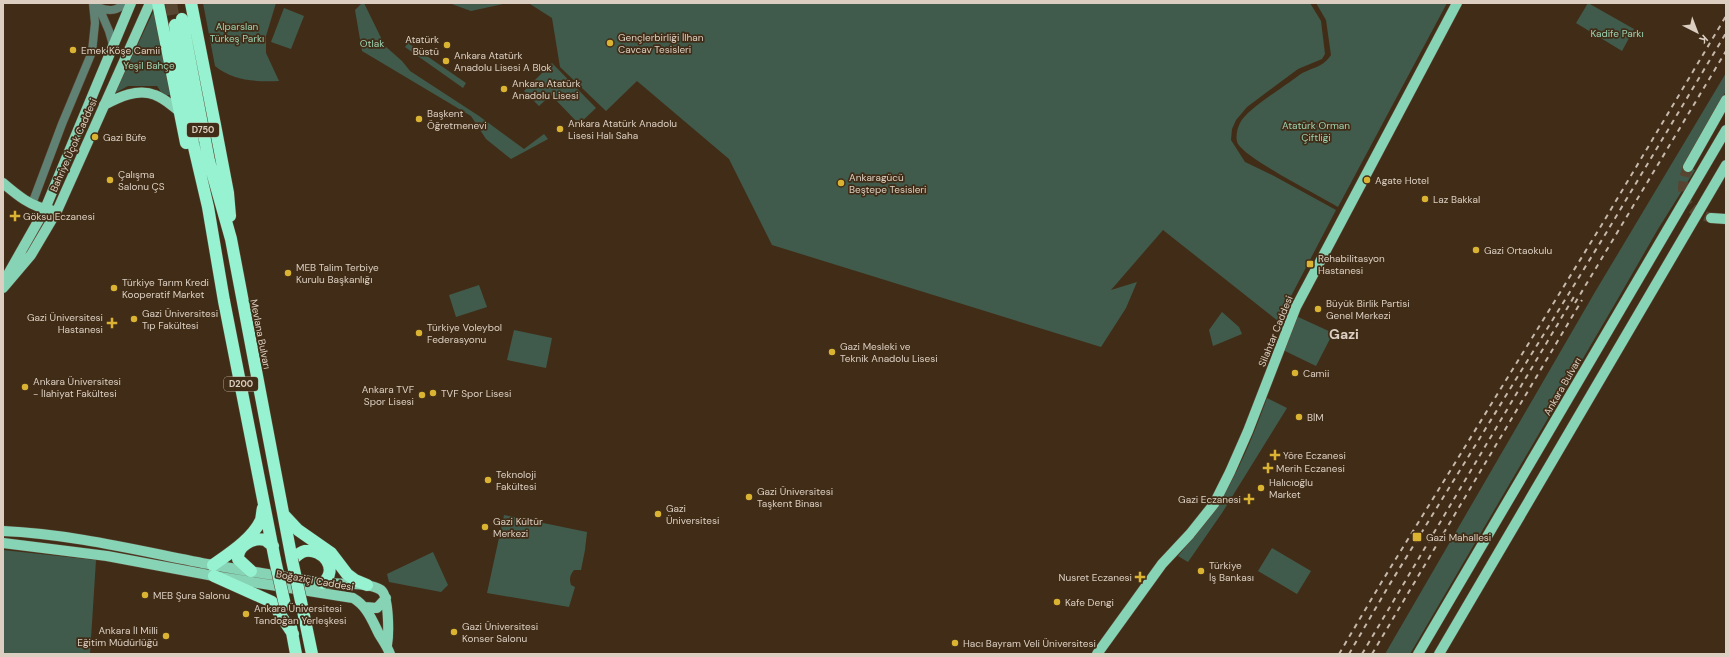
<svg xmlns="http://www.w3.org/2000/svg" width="1729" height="657" font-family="'DM Sans',sans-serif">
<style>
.green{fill:#405b4b}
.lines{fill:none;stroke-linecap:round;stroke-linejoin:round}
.major-tunnel{stroke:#584531;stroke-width:10;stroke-dasharray:10 5;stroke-linecap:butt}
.highway-tunnel{stroke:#584531;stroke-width:12;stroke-dasharray:12 6;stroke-linecap:butt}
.minor-casing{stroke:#5d4a36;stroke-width:9}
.major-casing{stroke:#5d4a36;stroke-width:11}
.highway-casing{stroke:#5d4a36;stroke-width:13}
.minor{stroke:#5f8274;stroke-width:8}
.major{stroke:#87d3b6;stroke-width:10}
.highway{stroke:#96f2d0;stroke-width:12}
.rail{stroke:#c6b8aa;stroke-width:2;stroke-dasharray:5 5;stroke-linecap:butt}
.highway-bridge-casing{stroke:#5d4a36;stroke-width:13;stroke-linecap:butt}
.highway-bridge{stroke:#96f2d0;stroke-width:12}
.poi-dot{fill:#dab333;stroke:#412d17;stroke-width:1.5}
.labels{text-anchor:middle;stroke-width:3.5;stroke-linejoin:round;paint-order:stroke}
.shield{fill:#412d17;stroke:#ae9e8f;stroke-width:1}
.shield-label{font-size:9px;font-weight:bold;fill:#dccfc2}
.park-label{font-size:10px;fill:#9cd2b2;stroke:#412d17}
.poi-label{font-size:10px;fill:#dccfc2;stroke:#412d17;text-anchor:start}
.street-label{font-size:10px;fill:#dccfc2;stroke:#412d17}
.district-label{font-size:14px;font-weight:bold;fill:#dccfc2;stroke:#412d17}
</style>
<rect width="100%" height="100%" fill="#412d17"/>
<path class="green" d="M 203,3 L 276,3 L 266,36 L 266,53 L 279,81 C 257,82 233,81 215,66 Z
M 362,3 L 364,3 L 385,46 L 402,61 L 410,71 L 479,116 L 524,149 L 544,134 L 548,139 L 511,159 L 486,139 L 471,116 L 362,51 L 355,10 Z
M 449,3 L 1310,3 L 1321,21 L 1325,54 L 1322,59 L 1298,69 L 1247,107 L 1236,120 L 1232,129 L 1231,140 L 1245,162 L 1274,176 L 1336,210 L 1278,321 L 1163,230 L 1111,290 L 1137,282 L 1126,308 L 1101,347 L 772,245 L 729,159 L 637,81 L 606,111 L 560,67 L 552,18 L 530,4 L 503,4 L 471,11 Z
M 1316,3 L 1447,3 L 1338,207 C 1318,195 1248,160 1238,144 C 1235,138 1237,129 1240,123 C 1247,109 1284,87 1298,76 C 1310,67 1322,69 1331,55 L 1326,20 Z
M 1588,3 L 1634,29 L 1622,51 L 1576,23 Z
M 155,8 L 175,95 L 163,95 L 157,86 L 128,86 L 115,93 Z
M 284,8 L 304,16 L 291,49 L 271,42 Z
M 408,43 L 466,83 L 463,88 L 405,47 Z
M 552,63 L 596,108 L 579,124 L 551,95 L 539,106 L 524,91 Z
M 1726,73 L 1726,91 L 1688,167 L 1695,170 L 1658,229 L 1616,302 L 1410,654 L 1385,654 L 1595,292 Z
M 479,285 L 487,307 L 456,317 L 449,295 Z
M 1222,312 L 1239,327 L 1242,334 L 1213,346 L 1209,330 Z
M 1296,316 L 1333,333 L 1316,366 L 1283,350 Z
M 514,330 L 552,338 L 546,368 L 507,360 Z
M 1267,398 L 1287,408 L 1222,513 L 1188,562 L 1178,556 C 1190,541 1203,527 1214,511 C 1237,476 1253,437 1267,398 Z
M 504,515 L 587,532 L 585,550 L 581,570 L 574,570 C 570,575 569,579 571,585 L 575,587 L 569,607 L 487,593 Z
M 1272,548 L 1311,571 L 1297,594 L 1258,571 Z
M 3,550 L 96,560 L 90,654 L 3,654 Z
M 433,552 L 448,585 L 441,592 L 389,582 L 387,574 Z"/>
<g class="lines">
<path class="major-tunnel" d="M 1688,167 C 1677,194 1684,210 1711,218"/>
<path class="highway-tunnel" d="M 171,3 L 174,20"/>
<defs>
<path id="minor" d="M 97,3 L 109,31 L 113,45
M 100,8 C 111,12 117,10 126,3
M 32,204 L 62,124 L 92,52 L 95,23 L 93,3"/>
<path id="major" d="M 104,105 C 119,97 138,88 155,95 C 164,98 171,105 179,111
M 1688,167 L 1726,100
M 3,183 C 17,195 31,207 51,210
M 1711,218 L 1726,219
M 7,276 L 45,209 L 131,3
M 3,288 L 31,255 L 57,211 L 150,3
M 3,531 C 74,534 144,552 213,565 C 247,571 281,576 315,582 C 332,585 369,581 381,590 C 389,596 389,634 387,645
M 3,543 L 107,556 L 214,576 L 353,598 C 367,606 372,620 379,634 C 383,641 387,646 390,654
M 365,607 L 377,608 L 386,598
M 1097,654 L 1162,564 L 1190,534 L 1214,504 L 1230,472 L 1248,431 L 1296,307 L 1457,3
M 1418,654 L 1726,130
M 1439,654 L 1726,165"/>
<path id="highway" d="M 158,3 L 186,143
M 191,3 L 215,125 L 228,193 L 230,216
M 182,19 L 209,161 L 231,239 L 292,560 C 296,556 300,552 305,551 C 323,548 339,569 323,583
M 175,25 L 193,143 L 208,207 L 224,301 L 275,560
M 284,515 L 298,530 L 331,553 L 347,574 L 355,580 L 367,585
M 213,565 C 230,553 252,539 261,520 C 262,516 262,511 263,508
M 251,571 L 238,559 C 237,546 253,537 265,540 C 267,541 270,544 273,546
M 214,576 L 272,602 L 293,634
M 302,606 L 312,654
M 291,627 L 296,654"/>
</defs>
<use href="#minor" class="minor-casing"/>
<use href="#major" class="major-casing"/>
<use href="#highway" class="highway-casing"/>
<use href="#minor" class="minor"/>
<use href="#major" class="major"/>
<use href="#highway" class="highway"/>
<path class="rail" d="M 1575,303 L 1726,51
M 1339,654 L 1381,583 L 1601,226 L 1726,16
M 1349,654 L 1388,587 L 1608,230 L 1726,33
M 1362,654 L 1575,295
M 1372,654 L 1582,300"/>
<defs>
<path id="highway-bridge" d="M 275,560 L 285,605
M 292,560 L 302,606"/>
</defs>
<use href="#highway-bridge" class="highway-bridge-casing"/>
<use href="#highway-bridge" class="highway-bridge"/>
</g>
<g class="poi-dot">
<circle cx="610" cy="43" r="4"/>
<circle cx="447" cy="45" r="4"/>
<circle cx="73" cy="50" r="4"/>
<circle cx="446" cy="61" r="4"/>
<circle cx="504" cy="89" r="4"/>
<circle cx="419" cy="119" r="4"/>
<circle cx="560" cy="129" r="4"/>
<circle cx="95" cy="137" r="4"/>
<circle cx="110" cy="180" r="4"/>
<circle cx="1367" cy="180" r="4"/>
<circle cx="841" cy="183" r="4"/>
<circle cx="1425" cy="199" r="4"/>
<path d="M13 210h4v4h4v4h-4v4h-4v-4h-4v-4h4z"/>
<circle cx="1476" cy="250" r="4"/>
<rect x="1306" y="260" width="8" height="8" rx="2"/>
<circle cx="288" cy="273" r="4"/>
<circle cx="114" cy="288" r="4"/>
<circle cx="1318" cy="309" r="4"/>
<circle cx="134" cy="319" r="4"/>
<path d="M110 317h4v4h4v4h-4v4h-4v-4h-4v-4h4z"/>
<circle cx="419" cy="333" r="4"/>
<circle cx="832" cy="352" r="4"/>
<circle cx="1295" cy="373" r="4"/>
<circle cx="25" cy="387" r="4"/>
<circle cx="433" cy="393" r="4"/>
<circle cx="422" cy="395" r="4"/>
<circle cx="1299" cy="417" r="4"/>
<path d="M1273 449h4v4h4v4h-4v4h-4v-4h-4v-4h4z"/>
<path d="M1266 462h4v4h4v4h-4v4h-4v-4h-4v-4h4z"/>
<circle cx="488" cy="480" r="4"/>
<circle cx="1261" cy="488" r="4"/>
<circle cx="749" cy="497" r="4"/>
<path d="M1247 493h4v4h4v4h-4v4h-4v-4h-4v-4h4z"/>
<circle cx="658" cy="514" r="4"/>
<circle cx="485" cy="527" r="4"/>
<rect x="1412" y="532" width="10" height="10" rx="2"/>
<circle cx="1201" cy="571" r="4"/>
<path d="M1138 571h4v4h4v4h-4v4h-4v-4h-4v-4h4z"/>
<circle cx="145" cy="595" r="4"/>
<circle cx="1057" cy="602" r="4"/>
<circle cx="246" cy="614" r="4"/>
<circle cx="454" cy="632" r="4"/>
<circle cx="166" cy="636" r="4"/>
<circle cx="955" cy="643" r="4"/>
</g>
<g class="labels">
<g class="shield">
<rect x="187" y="123" width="32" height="14" rx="3"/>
<rect x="224" y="377" width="34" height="14" rx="3"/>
</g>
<g class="shield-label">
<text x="203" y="133">D750</text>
<text x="241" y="387">D200</text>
</g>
<g class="park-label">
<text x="237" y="30">Alparslan<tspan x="237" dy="12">Türkeş Parkı</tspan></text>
<text x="1617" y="37">Kadife Parkı</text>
<text x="372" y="47">Otlak</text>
<text x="149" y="69">Yeşil Bahçe</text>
<text x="1316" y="129">Atatürk Orman<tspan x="1316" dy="12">Çiftliği</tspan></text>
</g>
<g class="poi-label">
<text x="618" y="41">Gençlerbirliği İlhan<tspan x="618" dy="12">Cavcav Tesisleri</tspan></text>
<text x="439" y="43" text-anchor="end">Atatürk<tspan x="439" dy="12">Büstü</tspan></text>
<text x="81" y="54">Emek Köşe Camii</text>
<text x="454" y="59">Ankara Atatürk<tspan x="454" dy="12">Anadolu Lisesi A Blok</tspan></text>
<text x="512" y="87">Ankara Atatürk<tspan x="512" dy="12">Anadolu Lisesi</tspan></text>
<text x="427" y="117">Başkent<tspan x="427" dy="12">Öğretmenevi</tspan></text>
<text x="568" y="127">Ankara Atatürk Anadolu<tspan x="568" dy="12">Lisesi Halı Saha</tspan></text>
<text x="103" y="141">Gazi Büfe</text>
<text x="118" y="178">Çalışma<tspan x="118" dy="12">Salonu ÇS</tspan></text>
<text x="849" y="181">Ankaragücü<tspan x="849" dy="12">Beştepe Tesisleri</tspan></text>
<text x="1375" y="184">Agate Hotel</text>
<text x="1433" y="203">Laz Bakkal</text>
<text x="23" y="220">Göksu Eczanesi</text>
<text x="1484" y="254">Gazi Ortaokulu</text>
<text x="1318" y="262">Rehabilitasyon<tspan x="1318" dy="12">Hastanesi</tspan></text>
<text x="296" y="271">MEB Talim Terbiye<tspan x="296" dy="12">Kurulu Başkanlığı</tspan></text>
<text x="122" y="286">Türkiye Tarım Kredi<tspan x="122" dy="12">Kooperatif Market</tspan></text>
<text x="1326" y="307">Büyük Birlik Partisi<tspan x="1326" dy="12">Genel Merkezi</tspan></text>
<text x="142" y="317">Gazi Üniversitesi<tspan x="142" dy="12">Tıp Fakültesi</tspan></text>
<text x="103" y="321" text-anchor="end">Gazi Üniversitesi<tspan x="103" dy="12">Hastanesi</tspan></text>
<text x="427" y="331">Türkiye Voleybol<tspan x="427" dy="12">Federasyonu</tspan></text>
<text x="840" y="350">Gazi Mesleki ve<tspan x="840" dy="12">Teknik Anadolu Lisesi</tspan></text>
<text x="1303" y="377">Camii</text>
<text x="33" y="385">Ankara Üniversitesi<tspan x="33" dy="12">- İlahiyat Fakültesi</tspan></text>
<text x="414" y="393" text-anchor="end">Ankara TVF<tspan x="414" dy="12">Spor Lisesi</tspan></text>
<text x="441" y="397">TVF Spor Lisesi</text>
<text x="1307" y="421">BİM</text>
<text x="1283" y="459">Yöre Eczanesi</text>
<text x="1276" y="472">Merih Eczanesi</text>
<text x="496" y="478">Teknoloji<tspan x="496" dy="12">Fakültesi</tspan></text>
<text x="1269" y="486">Halıcıoğlu<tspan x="1269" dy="12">Market</tspan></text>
<text x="757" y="495">Gazi Üniversitesi<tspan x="757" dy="12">Taşkent Binası</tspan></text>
<text x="1241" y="503" text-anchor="end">Gazi Eczanesi</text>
<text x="666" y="512">Gazi<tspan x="666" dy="12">Üniversitesi</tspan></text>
<text x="493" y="525">Gazi Kültür<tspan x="493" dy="12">Merkezi</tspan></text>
<text x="1426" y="541">Gazi Mahallesi</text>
<text x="1209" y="569">Türkiye<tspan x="1209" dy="12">İş Bankası</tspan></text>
<text x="1132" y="581" text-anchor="end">Nusret Eczanesi</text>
<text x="153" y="599">MEB Şura Salonu</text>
<text x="1065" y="606">Kafe Dengi</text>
<text x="254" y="612">Ankara Üniversitesi<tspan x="254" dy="12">Tandoğan Yerleşkesi</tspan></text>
<text x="462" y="630">Gazi Üniversitesi<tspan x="462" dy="12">Konser Salonu</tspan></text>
<text x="158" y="634" text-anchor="end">Ankara İl Milli<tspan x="158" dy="12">Eğitim Müdürlüğü</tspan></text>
<text x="963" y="647">Hacı Bayram Veli Üniversitesi</text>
</g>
<g class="street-label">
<text transform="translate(73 145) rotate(-66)" y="4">Bahriye Üçok Caddesi</text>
<text transform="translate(1275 331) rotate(-68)" y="4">Silahtar Caddesi</text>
<text transform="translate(261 334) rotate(79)" y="4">Mevlana Bulvarı</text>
<text transform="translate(1562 386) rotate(-60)" y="4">Ankara Bulvarı</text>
<text transform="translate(315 580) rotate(10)" y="4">Boğaziçi Caddesi</text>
</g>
<g class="district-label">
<text x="1344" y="339">Gazi</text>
</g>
</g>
<rect width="1729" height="657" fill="none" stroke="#dccfc2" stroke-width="8"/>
<g transform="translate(1697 32) rotate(138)" stroke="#412d17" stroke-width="3" paint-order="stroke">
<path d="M0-3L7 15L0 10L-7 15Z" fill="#dccfc2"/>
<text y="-6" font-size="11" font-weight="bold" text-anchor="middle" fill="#dccfc2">K</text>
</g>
</svg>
